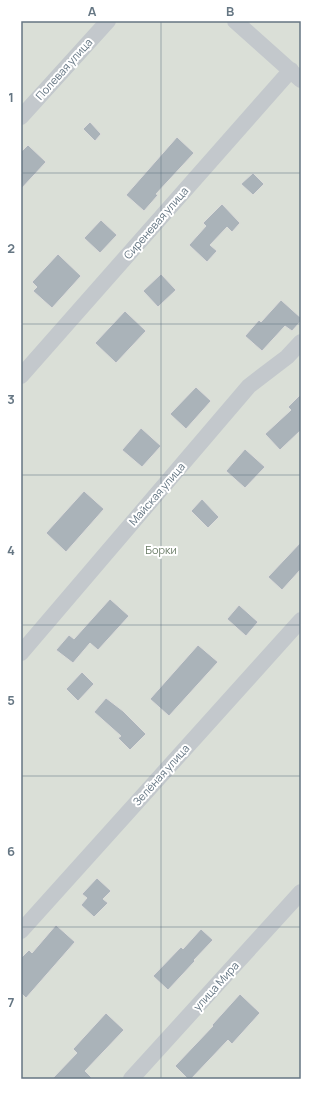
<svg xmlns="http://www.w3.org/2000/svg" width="322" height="1100" font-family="Manrope,sans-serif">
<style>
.green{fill:#dadfd7}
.building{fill:#aab3b9;stroke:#dcdcda}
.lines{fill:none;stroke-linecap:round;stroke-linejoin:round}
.minor{stroke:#c3c8cc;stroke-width:16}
.grid{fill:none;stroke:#657683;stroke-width:1;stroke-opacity:0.55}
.labels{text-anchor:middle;stroke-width:4;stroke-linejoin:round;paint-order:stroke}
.street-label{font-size:11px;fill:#657683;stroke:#fff}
.park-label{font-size:11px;fill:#687a64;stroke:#fff}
.neatline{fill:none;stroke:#657683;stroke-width:1.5}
.grid-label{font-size:13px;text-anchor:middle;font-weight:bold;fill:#657683}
</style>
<rect width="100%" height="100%" fill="#fafaf8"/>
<path class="green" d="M 21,21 L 301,21 L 301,1079 L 21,1079 Z"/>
<path class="building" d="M 90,122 L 101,134 L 95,141 L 83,129 Z
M 177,137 L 194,153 L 156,194 L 158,195 L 144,211 L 126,195 Z
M 28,145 L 46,162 L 21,189 L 21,152 Z
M 253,173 L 264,184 L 253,195 L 241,184 Z
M 222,204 L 240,223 L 232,232 L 227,227 L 210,245 L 217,251 L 207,262 L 189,245 L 206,226 L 203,223 Z
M 101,220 L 117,235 L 100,253 L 84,238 Z
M 58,254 L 81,276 L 52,308 L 33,291 L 37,287 L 32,282 Z
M 161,274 L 176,290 L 158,307 L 143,291 Z
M 281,300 L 301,318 L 301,321 L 292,331 L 285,326 L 262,351 L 245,336 L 259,320 L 261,322 Z
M 125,311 L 146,331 L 116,363 L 95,343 Z
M 196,387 L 211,401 L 186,429 L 170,414 Z
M 301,394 L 301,430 L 280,450 L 265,434 L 291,410 L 288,407 Z
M 141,428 L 161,446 L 142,467 L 122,450 Z
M 245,449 L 265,467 L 245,488 L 226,471 Z
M 84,491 L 104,509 L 66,552 L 46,533 Z
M 202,499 L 219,517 L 208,528 L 191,511 Z
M 301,542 L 301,569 L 282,590 L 268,577 Z
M 110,599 L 129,616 L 98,650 L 90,643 L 73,663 L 56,650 L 69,635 L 74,639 Z
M 239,605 L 258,622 L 246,636 L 227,619 Z
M 198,645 L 218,662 L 169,716 L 150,699 Z
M 82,672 L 94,684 L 78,701 L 66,689 Z
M 106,698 L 123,711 L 146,734 L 130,750 L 118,738 L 121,736 L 94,712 Z
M 97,878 L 111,891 L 103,899 L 108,903 L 94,917 L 81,905 L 87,898 L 82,894 Z
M 56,925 L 75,942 L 26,998 L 21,993 L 21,958 L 29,950 L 32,953 Z
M 201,929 L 213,940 L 194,960 L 195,961 L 168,990 L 153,976 L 181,947 L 183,949 Z
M 240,994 L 260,1013 L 232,1044 L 228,1040 L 191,1079 L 188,1079 L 175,1066 L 213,1026 L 212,1025 Z
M 106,1013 L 124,1030 L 85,1071 L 93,1079 L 52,1079 L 77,1053 L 73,1049 Z"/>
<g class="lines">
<path class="minor" d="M 235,21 L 301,80
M 21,117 L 108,21
M 21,376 L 291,70
M 21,653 L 249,386 L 287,357 L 301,342
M 21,931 L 301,620
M 131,1079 L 301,892"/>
</g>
<path class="grid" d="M 161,21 L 161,1079M 21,173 L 301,173M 21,324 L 301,324M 21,475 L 301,475M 21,625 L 301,625M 21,776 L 301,776M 21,927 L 301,927"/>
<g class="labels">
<g class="street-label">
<text transform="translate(64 69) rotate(-48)" y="4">Полевая улица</text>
<text transform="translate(156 223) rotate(-49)" y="4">Сиреневая улица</text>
<text transform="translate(157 494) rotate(-49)" y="4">Майская улица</text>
<text transform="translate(161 775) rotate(-48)" y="4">Зелёная улица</text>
<text transform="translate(216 986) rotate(-48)" y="4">улица Мира</text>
</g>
<g class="park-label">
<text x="161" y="554">Борки</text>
</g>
</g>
<rect width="322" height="1100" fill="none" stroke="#ffffff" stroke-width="44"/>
<rect x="22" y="22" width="278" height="1056" class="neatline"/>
<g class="grid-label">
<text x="92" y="16">A</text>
<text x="230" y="16">B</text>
<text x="11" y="102">1</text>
<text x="11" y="253">2</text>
<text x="11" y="404">3</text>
<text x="11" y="555">4</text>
<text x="11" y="705">5</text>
<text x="11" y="856">6</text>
<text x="11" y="1007">7</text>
</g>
</svg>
